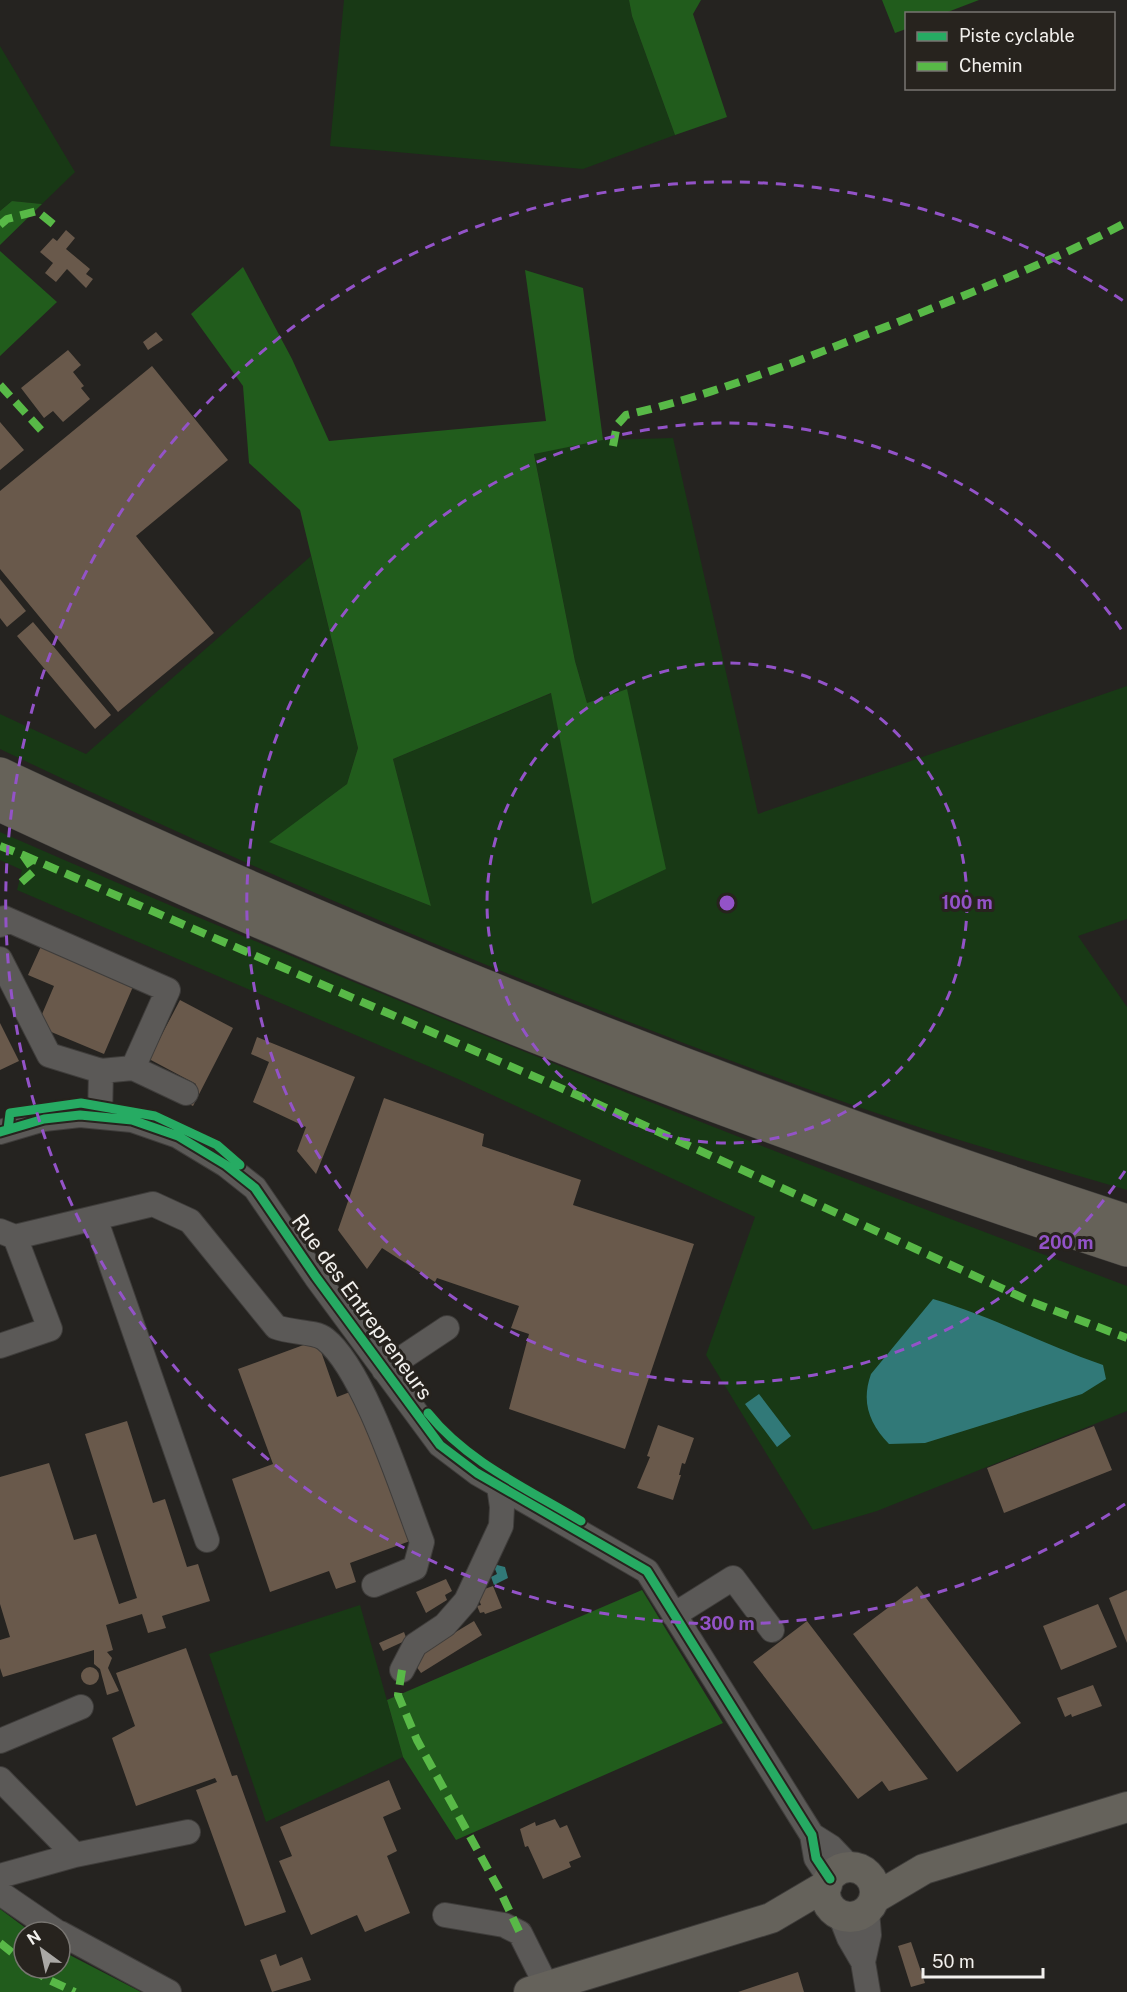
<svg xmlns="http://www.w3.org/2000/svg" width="1127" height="1992" font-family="'Public Sans',sans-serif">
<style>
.green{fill:#183915}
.forest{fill:#215c1c}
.water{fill:#317978}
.building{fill:#69594b}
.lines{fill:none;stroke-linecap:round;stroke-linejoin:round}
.minor-casing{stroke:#3f3d3b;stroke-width:26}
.major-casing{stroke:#3f3d3b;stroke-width:32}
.highway-casing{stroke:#3f3d3b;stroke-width:34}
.minor{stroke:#5b5957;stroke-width:24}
.major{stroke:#65625b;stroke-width:30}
.highway{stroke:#666259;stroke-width:33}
.quiet{stroke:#58b947;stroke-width:8;stroke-dasharray:15 8;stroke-linecap:butt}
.cycleway-casing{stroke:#27231e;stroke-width:13}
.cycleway{stroke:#26ab63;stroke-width:9}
.ring{fill:none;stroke:#9353c8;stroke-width:3;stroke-dasharray:10 8}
.labels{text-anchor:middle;stroke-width:6;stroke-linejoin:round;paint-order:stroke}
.street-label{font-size:21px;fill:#f2f0ed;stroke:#27231e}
.centre{fill:#9353c8;stroke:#27231e;stroke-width:3}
.ring-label{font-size:18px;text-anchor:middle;font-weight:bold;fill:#9353c8;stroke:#27231e;stroke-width:6;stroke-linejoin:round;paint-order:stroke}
</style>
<rect width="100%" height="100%" fill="#252320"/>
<path class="green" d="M 344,0 L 629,0 L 632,16 L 675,135 L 583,169 L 330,146 Z
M 0,46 L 75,172 L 42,204 L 12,201 L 0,211 Z
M 673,438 L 758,814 L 1127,686 L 1127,919 L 1078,936 L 1127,1007 L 1127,1190 C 1018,1158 908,1126 802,1087 C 530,988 261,874 0,749 L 0,714 L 86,754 L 311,556 L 358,748 L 347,784 L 270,842 L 431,906 L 393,759 L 552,693 L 593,904 L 627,689 L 587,703 L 575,661 L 534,453 L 603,440 Z
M 0,832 C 371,994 748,1143 1127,1286 L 1127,1411 L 877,1511 L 813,1530 L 706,1355 L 755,1217 L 458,1079 L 17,890 L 22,870 L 0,860 Z
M 360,1605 L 403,1757 L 266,1822 L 209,1654 Z"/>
<path class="forest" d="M 629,0 L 701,0 L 693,14 L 727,117 L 675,135 L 632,16 Z
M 882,0 L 979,0 L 945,13 L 906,14 L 906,29 L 895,33 Z
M 12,201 L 42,204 L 0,245 L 0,211 Z
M 0,251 L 57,302 L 0,356 Z
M 243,267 L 292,359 L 329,441 L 546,421 L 525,270 L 583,288 L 603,440 L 534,454 L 575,661 L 587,703 L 627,689 L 666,869 L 592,904 L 551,693 L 393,759 L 431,906 L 269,842 L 347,784 L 358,748 L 300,510 L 249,463 L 243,386 L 191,314 Z
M 642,1590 L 723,1723 L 456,1840 L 403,1757 L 387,1700 Z
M 0,1909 L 31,1932 L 24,1932 L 24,1968 L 60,1968 L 60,1950 L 141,1992 L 0,1992 Z"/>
<path class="water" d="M 933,1299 C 991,1316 1045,1345 1103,1365 L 1106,1379 L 1082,1394 L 925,1443 L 889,1444 C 869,1423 861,1402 871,1374 Z
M 759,1394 L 791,1436 L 777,1447 L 745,1404 Z
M 493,1564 L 505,1567 L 508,1578 L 494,1585 L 491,1577 L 497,1574 Z"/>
<path class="building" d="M 66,230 L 75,238 L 66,249 L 90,269 L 86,274 L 93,279 L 86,288 L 67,269 L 56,282 L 45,273 L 53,263 L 40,252 L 53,238 L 57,241 Z
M 156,332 L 163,340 L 148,350 L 143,342 Z
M 68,350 L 81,365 L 73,372 L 84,386 L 81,388 L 90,399 L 63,422 L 53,411 L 44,418 L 21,388 Z
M 152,366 L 228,460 L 136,536 L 214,633 L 118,712 L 0,569 L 0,491 Z
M 0,422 L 24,450 L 0,470 Z
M 0,579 L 26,611 L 7,627 L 0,618 Z
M 33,622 L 111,715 L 95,729 L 17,636 Z
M 43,942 L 135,982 L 104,1054 L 37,1026 L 54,986 L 28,975 Z
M 180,1000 L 233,1028 L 193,1106 L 187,1103 L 196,1084 L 149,1059 Z
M 0,1023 L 19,1061 L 0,1070 Z
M 257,1037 L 355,1077 L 316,1174 L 297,1151 L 306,1127 L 253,1102 L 269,1062 L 251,1054 Z
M 384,1098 L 484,1134 L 482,1146 L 581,1180 L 573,1205 L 694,1244 L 625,1449 L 509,1409 L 529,1334 L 511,1328 L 519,1306 L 437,1278 L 435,1282 L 382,1248 L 367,1269 L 338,1230 Z
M 317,1340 L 337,1397 L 355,1390 L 410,1541 L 350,1563 L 356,1582 L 336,1589 L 329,1571 L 270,1592 L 232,1479 L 273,1464 L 238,1369 Z
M 127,1421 L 153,1503 L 165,1499 L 187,1567 L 198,1564 L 210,1601 L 162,1616 L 166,1628 L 148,1633 L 142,1614 L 106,1625 L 113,1650 L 107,1652 L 112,1658 L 108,1668 L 119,1691 L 107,1695 L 100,1669 L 94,1664 L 94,1650 L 3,1677 L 0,1668 L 0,1640 L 10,1637 L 0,1604 L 0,1477 L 49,1463 L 74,1540 L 96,1534 L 119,1604 L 137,1598 L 85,1434 Z
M 658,1425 L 694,1438 L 685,1464 L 682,1463 L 679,1475 L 681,1475 L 673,1500 L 637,1488 L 650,1457 L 647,1456 Z
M 1094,1426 L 1112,1470 L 1004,1513 L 987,1468 Z
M 446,1579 L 452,1591 L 445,1595 L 447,1600 L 426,1613 L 416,1592 Z
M 493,1586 L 502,1608 L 485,1614 L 484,1612 L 480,1613 L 477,1606 L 481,1605 L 476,1592 Z
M 917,1586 L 1021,1723 L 957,1772 L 853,1634 Z
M 1127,1590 L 1127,1643 L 1109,1598 Z
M 1098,1604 L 1117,1647 L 1061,1670 L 1043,1626 Z
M 474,1621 L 482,1635 L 421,1673 L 411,1659 Z
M 807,1621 L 928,1779 L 889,1791 L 882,1781 L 858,1799 L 753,1662 Z
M 404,1632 L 407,1640 L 383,1651 L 379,1643 Z
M 186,1648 L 232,1776 L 237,1775 L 286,1912 L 245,1926 L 196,1790 L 217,1782 L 215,1778 L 136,1806 L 112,1738 L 135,1726 L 116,1673 Z
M81 1676a9 9 0 1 1 18 0a9 9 0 1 1-18 0Z
M 1093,1685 L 1102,1706 L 1072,1717 L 1071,1714 L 1065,1717 L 1057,1698 Z
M 389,1780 L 401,1809 L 383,1817 L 397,1851 L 387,1856 L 410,1913 L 365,1932 L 357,1915 L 311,1935 L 279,1861 L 292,1856 L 280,1827 Z
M 555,1819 L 560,1828 L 567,1825 L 581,1857 L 569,1862 L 571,1867 L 543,1879 L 528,1846 L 525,1847 L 520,1829 L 535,1822 L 536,1826 Z
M 911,1942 L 925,1983 L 911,1987 L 898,1946 Z
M 276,1954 L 280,1966 L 302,1957 L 311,1980 L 272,1992 L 260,1960 Z
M 798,1972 L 804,1992 L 738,1992 Z"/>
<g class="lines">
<defs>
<path id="minor" d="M 0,925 L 4,918 L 168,990 L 133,1068 L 101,1071 L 49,1055 L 0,959
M 133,1068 L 186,1093
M 100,1117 L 101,1071
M 0,1132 L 44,1119 L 80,1115 L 132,1120 L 178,1136 L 226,1165 L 255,1188 L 316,1277 L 440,1445 L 477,1473 L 647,1571 L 812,1835 L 816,1858 L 830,1879
M 95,1218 L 207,1540
M 0,1231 L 15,1237 L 153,1204 L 190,1221 L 276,1327 C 291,1333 315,1331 325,1339 C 364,1369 403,1493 422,1542 L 415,1568 L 374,1585
M 0,1346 L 50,1329 L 15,1237
M 384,1370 L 447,1328
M 674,1615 L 733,1578 L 772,1630
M 402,1670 L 415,1645 L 445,1625 L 466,1601 L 501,1526 L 502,1507 L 499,1486
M 0,1741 L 81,1707
M 0,1779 L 75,1855 L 188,1832
M 812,1835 L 831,1847 L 851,1868
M 0,1876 L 75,1855
M 0,1893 L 57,1932
M 445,1915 L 504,1925 L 520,1933 L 546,1985
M 840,1915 L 849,1938 L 863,1962 L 868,1992
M 60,1933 L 169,1992
M 863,1962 L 869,1935 L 867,1911"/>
<path id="major" d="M825 1892a25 25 0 1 1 50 0a25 25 0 1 1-50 0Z
M 875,1898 L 924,1869 L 1127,1807
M 529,1992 L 771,1918 L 827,1885"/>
<path id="highway" d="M 0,774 C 366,946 743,1095 1127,1221
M 0,805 C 366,976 743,1125 1127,1250"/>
</defs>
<use href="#minor" class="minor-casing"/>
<use href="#major" class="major-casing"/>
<use href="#highway" class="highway-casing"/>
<use href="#minor" class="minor"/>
<use href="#major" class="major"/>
<use href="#highway" class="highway"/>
<path class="quiet" d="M 0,225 L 7,219 L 37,211 L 58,228
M 0,385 L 41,430
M 613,446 L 617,425 L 626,415 C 718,394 805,358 893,324 C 972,292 1052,262 1127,222
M 0,846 L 23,855 L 34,871 L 17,886
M 23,855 L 593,1102 L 1032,1302 L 1127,1338
M 402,1670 L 398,1695 L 417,1740 L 501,1893 L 520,1933
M 0,1943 L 24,1962
M 32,1968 L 45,1978 L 75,1992"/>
<defs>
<path id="cycleway" d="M 8,1129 L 10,1113 L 81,1103 L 155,1116 L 217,1145 L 240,1165
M 0,1132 L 44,1119 L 80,1115 L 132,1120 L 178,1136 L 226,1165 L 255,1188 L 316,1277 L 440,1445 L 477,1473 L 647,1571 L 812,1835 L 816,1858 L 830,1879
M 428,1413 C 467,1462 528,1489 581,1521"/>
</defs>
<use href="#cycleway" class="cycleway-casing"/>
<use href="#cycleway" class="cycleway"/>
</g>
<g class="ring">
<circle cx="727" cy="903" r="240"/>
<path d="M1125 1171A480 480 0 1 1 1125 635"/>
<path d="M1125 1504A721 721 0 1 1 1125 302"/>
</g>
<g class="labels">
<g class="street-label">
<text transform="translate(362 1307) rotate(54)" y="7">Rue des Entrepreneurs</text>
</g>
</g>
<circle cx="727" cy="903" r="9" class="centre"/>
<g class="ring-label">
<text x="967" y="909">100 m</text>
<text x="1066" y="1249">200 m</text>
<text x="727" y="1630">300 m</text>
</g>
<rect x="905" y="12" width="210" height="78" fill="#27231e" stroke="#787571" stroke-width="1.5"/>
<rect x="917" y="32" width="30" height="9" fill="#26ab63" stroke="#787571" stroke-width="1.5"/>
<text x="959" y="42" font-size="18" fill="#f2f0ed">Piste cyclable</text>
<rect x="917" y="62" width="30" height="9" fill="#58b947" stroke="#787571" stroke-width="1.5"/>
<text x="959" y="72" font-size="18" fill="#f2f0ed">Chemin</text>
<g transform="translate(42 1950) rotate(327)"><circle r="28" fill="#27231e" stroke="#787571" stroke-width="1.5"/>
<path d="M0-4.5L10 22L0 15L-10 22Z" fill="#aaa8a5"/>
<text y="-9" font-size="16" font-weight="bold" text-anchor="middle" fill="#f2f0ed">N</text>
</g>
<path d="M923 1968v9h120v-9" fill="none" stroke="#f2f0ed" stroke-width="3"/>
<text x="932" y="1968" font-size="18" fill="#f2f0ed" stroke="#27231e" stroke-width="4.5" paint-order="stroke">50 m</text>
</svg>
